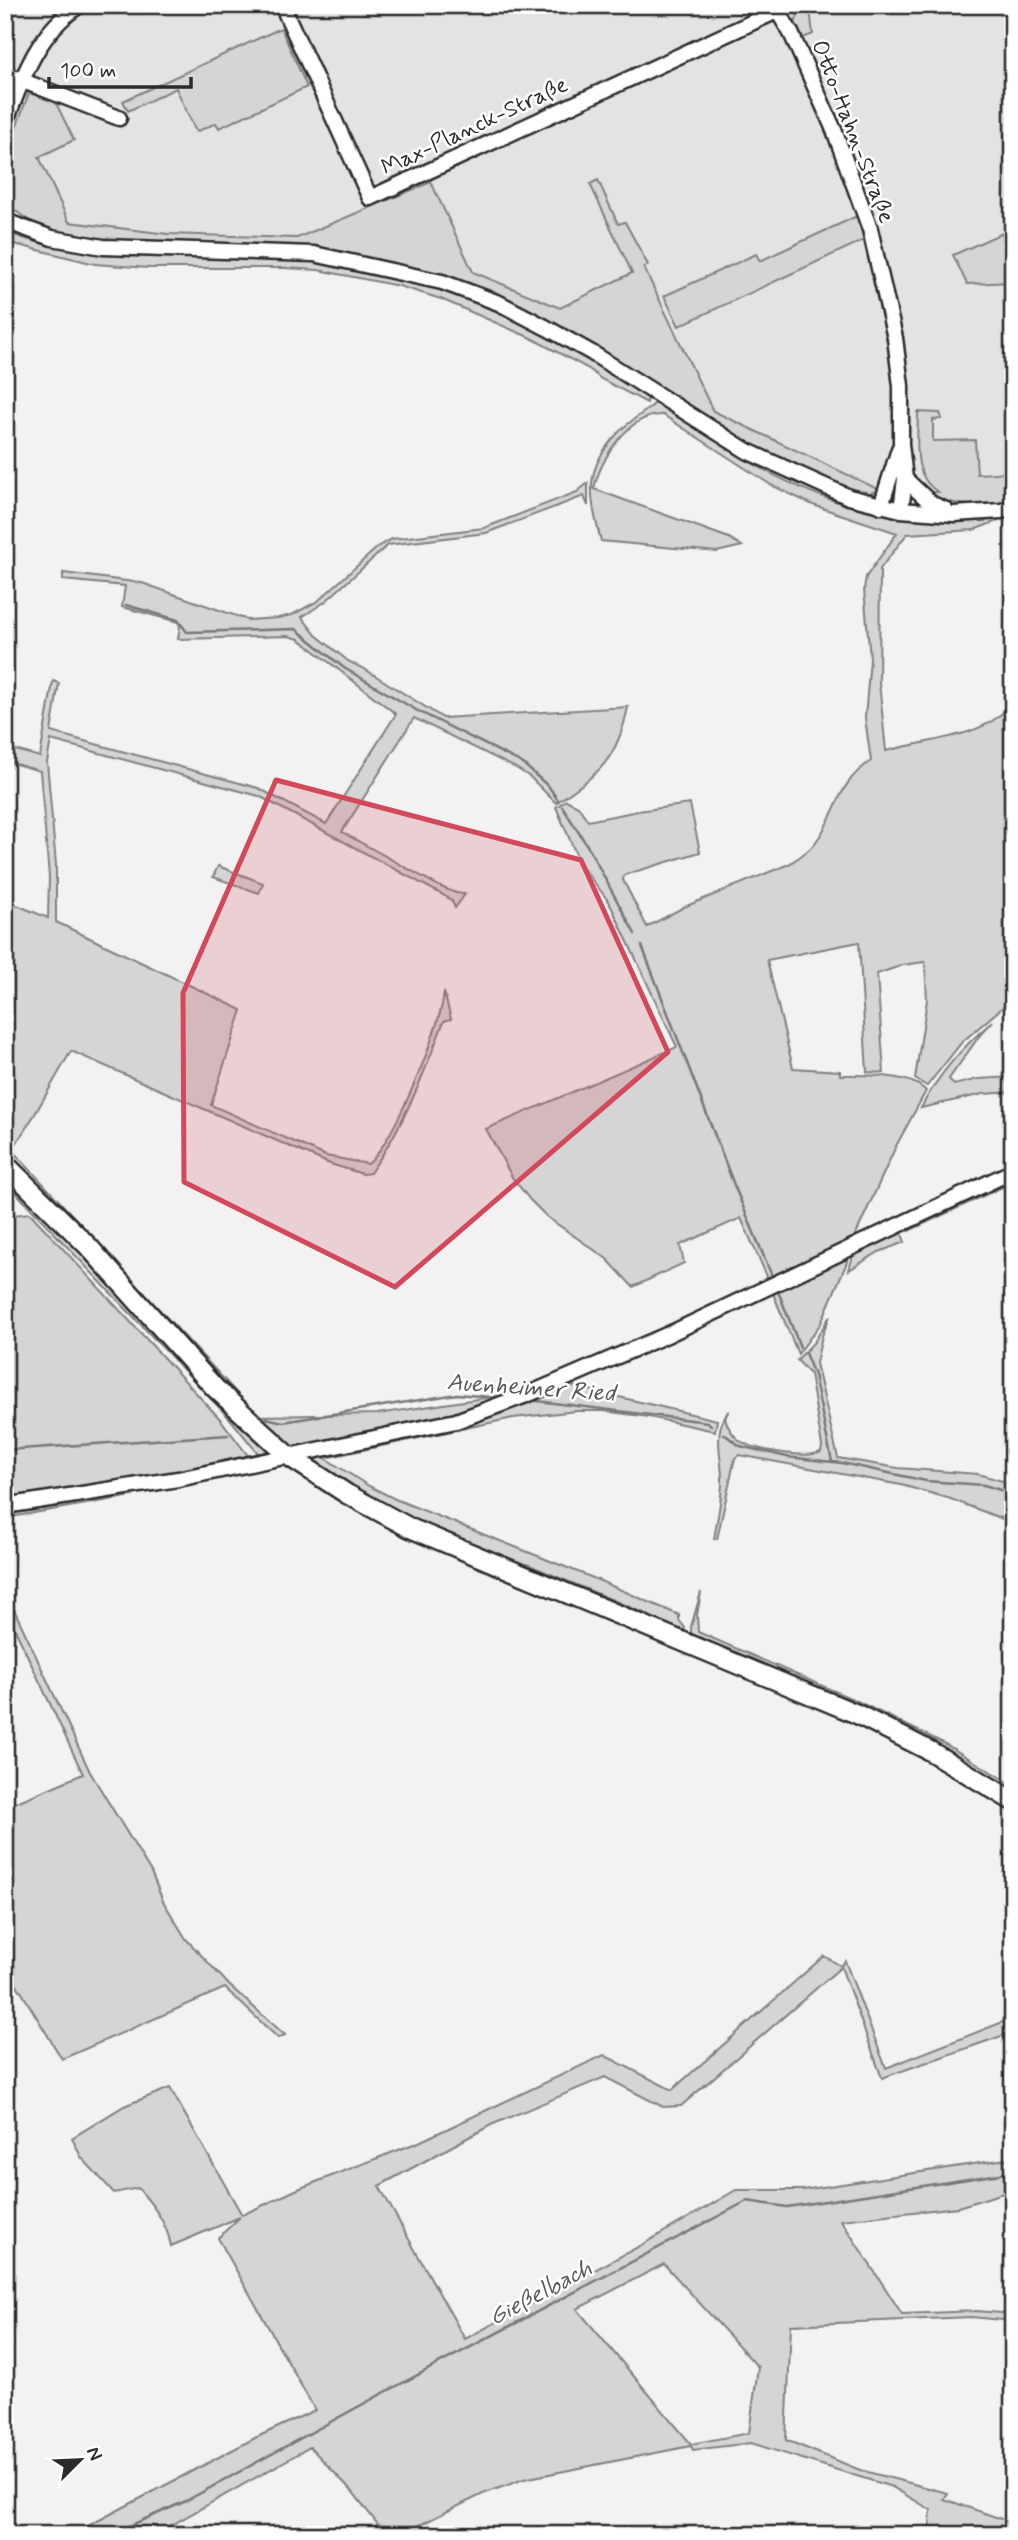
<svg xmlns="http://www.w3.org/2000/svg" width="1018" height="2540" font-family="Mynerve,sans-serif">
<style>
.built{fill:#e3e3e3}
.green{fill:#d5d5d5;stroke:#808080;stroke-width:2;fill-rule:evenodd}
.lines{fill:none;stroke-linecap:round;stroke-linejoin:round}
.stream{stroke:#787878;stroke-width:2.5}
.minor-casing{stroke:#2b2b2b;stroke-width:19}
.major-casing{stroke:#2b2b2b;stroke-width:23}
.minor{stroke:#fff;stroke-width:14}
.major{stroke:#fff;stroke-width:18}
.marked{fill:#d1495b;fill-opacity:0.2;stroke:#d1495b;stroke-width:5;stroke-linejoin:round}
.labels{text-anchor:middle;stroke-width:5;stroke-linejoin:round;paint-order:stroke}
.street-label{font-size:23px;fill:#2b2b2b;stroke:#fff}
.water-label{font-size:24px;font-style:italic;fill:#585858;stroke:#fff}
</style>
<rect width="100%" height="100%" fill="#f2f2f2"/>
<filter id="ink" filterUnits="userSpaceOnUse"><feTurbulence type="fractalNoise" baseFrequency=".0143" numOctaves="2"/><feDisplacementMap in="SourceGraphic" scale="14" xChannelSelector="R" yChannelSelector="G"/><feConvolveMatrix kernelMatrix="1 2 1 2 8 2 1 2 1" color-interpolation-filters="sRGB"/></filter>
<g filter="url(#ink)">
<path class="built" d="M 5,5 L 1013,5 L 1013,228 L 953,256 L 967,284 L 1013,282 L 1013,489 L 980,494 L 880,490 L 713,411 L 644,268 L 560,308 L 473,273 L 431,182 L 297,238 L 168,234 L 69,222 L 39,157 L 29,93 L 5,123 Z"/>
<path class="green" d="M 805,10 L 810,10 L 813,34 L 803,38 L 795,23 L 798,15 Z
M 281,28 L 307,87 L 219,128 L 216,123 L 196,132 L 176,88 L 128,111 L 123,101 Z
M 29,93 L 55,101 L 74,140 L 39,157 L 69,222 L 168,234 L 297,238 L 431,182 L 473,272 L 560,308 L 632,273 L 590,184 L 598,180 L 618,224 L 625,222 L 648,265 L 644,268 L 713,411 L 880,490 L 867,494 L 852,490 L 757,449 L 578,337 L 380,261 L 131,245 L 63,235 L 28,220 L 5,203 L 5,157 Z
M 857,216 L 864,240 L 679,326 L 664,296 L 756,254 L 760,261 Z
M 1013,228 L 1013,282 L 967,284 L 953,255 Z
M 5,232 C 99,267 197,252 295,260 C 384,268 474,296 553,338 C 585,356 616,377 648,397 L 647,403 L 601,379 L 589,369 L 531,338 L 441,299 L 399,286 L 318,270 L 285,268 L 149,268 L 95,264 L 14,244 L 5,241 Z
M 659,403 C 722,447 793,494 870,511 C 904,518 937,521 971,518 C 981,518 989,516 997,521 L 974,530 L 907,534 L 880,569 L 879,682 L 886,751 C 919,741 988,737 1007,707 L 1013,787 L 1013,994 L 1004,1006 L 962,1042 L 927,1086 L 915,1079 L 927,1000 L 925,962 L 903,965 L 877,974 L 884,1073 L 867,1072 L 859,942 L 767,960 L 793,1068 L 840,1071 L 840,1075 C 862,1075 910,1073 926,1091 L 896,1146 L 852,1243 L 769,1281 L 741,1218 L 680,1245 L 684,1263 L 633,1287 L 607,1259 L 547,1217 L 530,1200 L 512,1177 L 486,1129 L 677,1047 L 613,910 L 607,899 L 581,866 L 556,807 L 566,800 L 578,806 L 588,821 L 638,811 L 690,804 L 700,852 L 624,875 L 623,880 L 647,927 L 684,907 L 789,864 C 798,858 808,852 815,843 C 838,813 836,784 871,761 L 865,718 L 870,659 L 864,589 L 866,577 L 897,533 L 813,505 L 771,485 L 663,415 C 629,413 600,459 594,489 L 729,538 L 742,546 L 717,552 L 601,541 C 589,495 583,469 619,432 C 629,421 643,414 654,404 Z
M 918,412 L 940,413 L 942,419 L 933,420 L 933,441 L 975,440 L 977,474 L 1013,472 L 1013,503 C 976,507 956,507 921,493 L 938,492 C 911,476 918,440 918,412 Z
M 588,483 L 588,506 L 584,496 L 486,533 L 388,545 L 326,601 L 302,617 L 316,635 L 348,661 L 368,671 L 443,718 L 628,707 C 617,761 599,773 556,803 L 530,777 L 516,768 L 414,718 L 342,832 L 441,887 L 456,893 L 465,894 L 455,908 L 452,901 L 445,896 L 259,796 L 51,740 L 47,762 L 56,865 L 56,922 L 242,1010 L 211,1105 L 326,1156 L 368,1164 C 393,1144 442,1025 444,992 L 451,1019 L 444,1021 C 424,1074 404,1126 370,1173 L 363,1174 L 330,1164 L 71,1051 L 35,1114 L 12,1150 L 258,1416 L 377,1414 L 504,1395 L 533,1387 L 433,1425 L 295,1453 L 258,1422 L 5,1156 L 5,900 L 48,918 L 49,877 L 40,771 L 5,761 L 5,747 L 40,757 L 53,681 L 59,683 L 51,732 L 258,788 L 326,824 L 396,714 L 299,639 L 288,636 L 178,639 L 180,626 L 178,622 L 122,607 L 125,586 L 63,580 L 63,573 L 142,583 L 248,620 L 278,618 L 292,615 L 318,601 L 379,546 L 392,539 L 484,528 L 577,492 Z
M 218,866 L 263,883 L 259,893 L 213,877 Z
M 993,1021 L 980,1035 L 949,1079 L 954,1085 L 978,1079 L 1013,1077 L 1013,1092 L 983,1094 L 921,1108 C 939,1073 963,1046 993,1021 Z
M 5,1171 L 274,1452 L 261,1457 L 232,1421 L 5,1181 Z
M 1013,1176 L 1013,1182 L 909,1231 L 907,1226 Z
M 30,1213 L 221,1420 L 249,1457 L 248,1461 L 5,1502 L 5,1216 Z
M 900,1229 L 905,1242 L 879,1252 L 849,1270 L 854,1252 Z
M 850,1255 L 821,1323 L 798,1354 L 772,1291 Z
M 830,1316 L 822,1336 L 816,1363 L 838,1458 L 898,1468 L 978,1474 L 1013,1484 L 1013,1523 L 948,1498 L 901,1485 L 739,1455 L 735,1458 L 717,1539 L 714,1539 C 717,1521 721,1502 722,1484 C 723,1457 711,1433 729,1410 L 725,1418 C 727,1426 733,1436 740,1441 C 754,1450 806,1459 821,1452 L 822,1446 L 810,1374 L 797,1360 L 814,1342 Z
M 572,1386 L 717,1420 L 715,1431 L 649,1417 L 603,1411 L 576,1411 L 513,1418 L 325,1458 L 367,1485 L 395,1499 L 598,1580 L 679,1615 L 679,1620 L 685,1628 L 683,1635 L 662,1627 L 647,1614 L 591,1591 L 529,1565 L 485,1553 L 403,1518 L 309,1464 L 309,1459 L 462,1424 Z
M 131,1491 L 133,1496 L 5,1518 L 5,1510 Z
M 5,1590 L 90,1772 L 151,1872 L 163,1901 L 186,1939 L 230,1986 L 285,2035 L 278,2038 L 225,1988 L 62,2059 L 5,1965 L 5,1807 L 83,1774 L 5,1608 Z
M 701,1592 L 697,1615 L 698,1632 L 855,1700 L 945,1744 L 1013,1785 L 1013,1795 L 691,1638 L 691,1627 Z
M 824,1956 L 841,1966 L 845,1961 L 886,2068 L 1013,2018 L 1013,2032 L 882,2078 L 841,1967 L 681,2106 L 663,2107 L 605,2077 L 491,2125 L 379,2186 L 465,2339 L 640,2246 L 736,2190 L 803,2190 L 1013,2158 L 1013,2190 L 958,2207 L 841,2220 L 902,2314 L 977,2311 L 1013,2314 L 1013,2321 L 971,2317 L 791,2325 L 786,2440 L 860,2470 L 948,2493 L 944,2499 L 1013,2523 L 1013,2535 L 929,2535 L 931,2510 L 892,2487 L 751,2443 L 693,2450 L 691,2446 L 524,2479 L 483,2494 L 399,2535 L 386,2535 L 352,2491 L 310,2447 L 154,2535 L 71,2535 L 255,2438 L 315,2410 L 218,2238 L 240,2217 L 171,2246 C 167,2223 153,2205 138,2188 L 114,2193 L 81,2157 L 72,2138 L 124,2106 L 170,2088 L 242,2215 L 298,2189 L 419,2142 L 604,2055 L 672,2090 ZM 664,2264 L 758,2367 L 749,2433 L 691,2444 L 577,2309 Z"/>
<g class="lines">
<path class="stream" d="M 126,605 L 178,620 L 187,632 L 296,629 L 344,668 L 416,710 L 522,763 L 549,787 L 558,800
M 562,806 L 588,847 L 635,934
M 642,946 L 734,1185 L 772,1276
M 778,1291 L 800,1347
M 805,1353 L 814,1375 L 832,1462
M 529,1400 L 707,1422 L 711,1425
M 266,1418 L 283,1422 L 457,1394 L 501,1398
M 724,1434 L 740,1446 L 787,1457 L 842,1463 L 926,1481 L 984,1485 L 1013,1494
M 5,1450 L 228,1435
M 109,2535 L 186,2501 L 376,2397 L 747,2201 L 787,2207 L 1013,2172"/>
<defs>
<path id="minor" d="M 282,5 L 370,198 L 790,5
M 774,5 L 791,33 L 834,130 L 870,229 L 895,338 L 901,386 L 901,444 L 905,479 L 901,510
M 5,74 L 119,118
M 5,124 C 22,79 37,32 80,5
M 5,221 L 52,238 L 103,247 L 314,254 L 442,282 L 499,303 L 547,328 L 592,353 L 747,451 L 849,497 L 901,510 L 954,514 L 1001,511 L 1013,508
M 905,479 L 932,504 L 946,510
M 881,506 L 899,449
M 5,1506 L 178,1479 L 456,1421 L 529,1394 L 669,1334 L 1013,1171"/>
<path id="major" d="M 5,1164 L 88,1246 L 215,1388 L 290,1457 L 347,1494 L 410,1528 L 857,1714 L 930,1751 L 1013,1801"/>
</defs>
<use href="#minor" class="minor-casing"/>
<use href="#major" class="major-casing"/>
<use href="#minor" class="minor"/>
<use href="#major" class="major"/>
</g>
</g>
<path class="marked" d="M 276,780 L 581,860 L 668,1052 L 395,1287 L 184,1182 L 183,993 Z"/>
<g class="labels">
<g class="street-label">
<text transform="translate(474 125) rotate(-25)" y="8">Max-Planck-Straße</text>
<text transform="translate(854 131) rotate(69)" y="8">Otto-Hahn-Straße</text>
</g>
<g class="water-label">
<text transform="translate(531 1387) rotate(4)" y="8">Auenheimer Ried</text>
<text transform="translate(540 2292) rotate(-28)" y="8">Gießelbach</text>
</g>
</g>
<rect width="1018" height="2540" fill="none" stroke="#fff" stroke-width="28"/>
<rect x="14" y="14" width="990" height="2512" fill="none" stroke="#2b2b2b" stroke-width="2.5" filter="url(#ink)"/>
<g transform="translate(80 2460) rotate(66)" stroke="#ffffff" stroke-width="5" paint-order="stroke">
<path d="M0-5L12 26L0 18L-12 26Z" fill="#2b2b2b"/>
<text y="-10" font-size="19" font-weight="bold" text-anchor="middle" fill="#2b2b2b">N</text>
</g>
<path d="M49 77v10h142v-10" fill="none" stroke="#2b2b2b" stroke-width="3.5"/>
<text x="60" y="77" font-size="21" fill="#2b2b2b" stroke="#ffffff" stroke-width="5" paint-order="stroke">100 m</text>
</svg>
